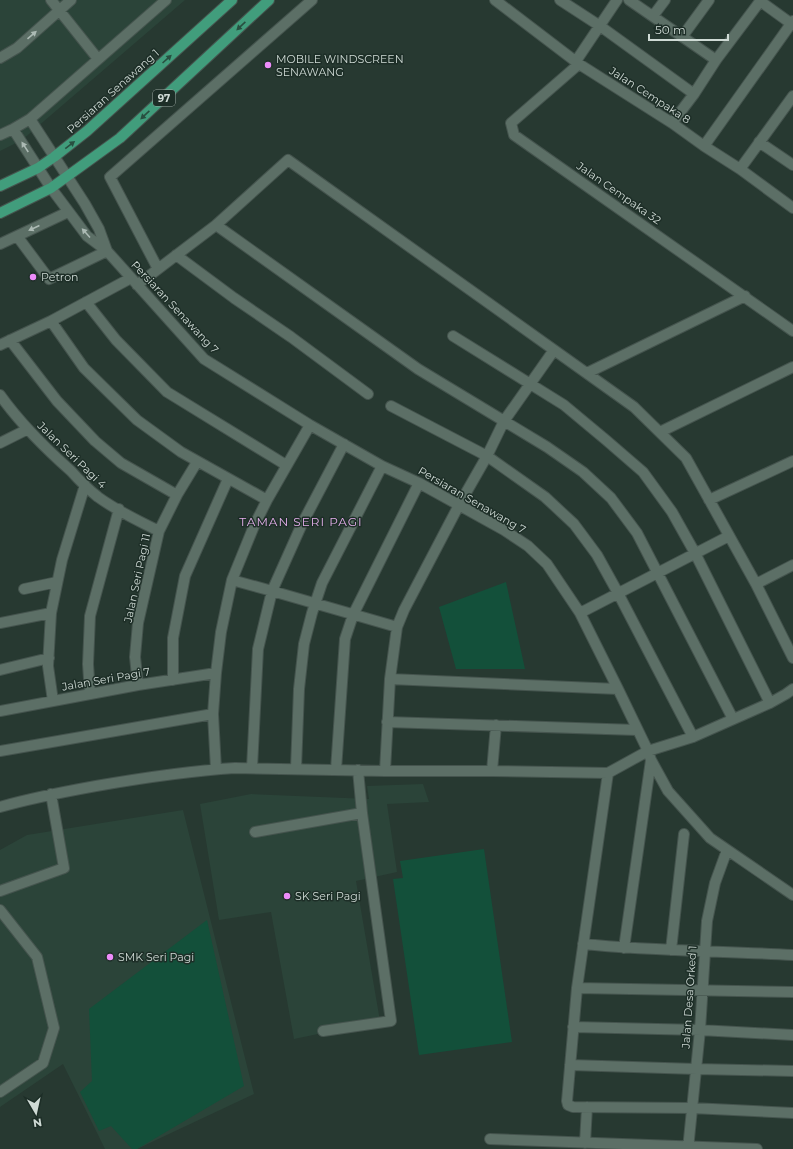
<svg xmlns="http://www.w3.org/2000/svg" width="793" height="1149" font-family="Montserrat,sans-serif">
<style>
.built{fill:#2b4439}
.green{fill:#13503a}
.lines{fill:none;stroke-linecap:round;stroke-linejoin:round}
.minor-casing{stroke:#45544e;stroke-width:12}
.major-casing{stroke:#45544e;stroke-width:12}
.minor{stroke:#5c6f66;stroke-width:10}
.major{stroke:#419d7c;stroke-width:10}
.oneway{fill:#284f40}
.oneway2{fill:#acbab4}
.poi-dot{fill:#ed8cfa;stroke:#1d2e27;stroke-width:1.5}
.labels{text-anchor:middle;stroke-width:3;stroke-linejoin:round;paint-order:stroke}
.shield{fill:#1d2e27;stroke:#9aa6a1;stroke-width:1}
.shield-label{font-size:10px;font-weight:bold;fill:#cfdad5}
.poi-label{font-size:11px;fill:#cfdad5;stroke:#1d2e27;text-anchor:start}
.street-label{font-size:11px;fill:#cfdad5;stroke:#1d2e27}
.neighbourhood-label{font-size:12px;letter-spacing:1px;fill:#e4afeb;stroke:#1d2e27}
</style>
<rect width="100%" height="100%" fill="#273931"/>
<path class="built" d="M 0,0 L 185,0 L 22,140 L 0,151 Z
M 423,784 L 429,802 L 387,804 L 397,872 L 356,881 L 380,1021 L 294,1039 L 271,912 L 219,920 L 200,804 L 251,794 L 369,799 L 367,786 Z
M 183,810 L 254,1094 L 137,1149 L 105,1149 L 63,1064 L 0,1107 L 0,850 L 27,835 Z"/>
<path class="green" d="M 506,582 L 525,669 L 456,669 L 439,607 Z
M 484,849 L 512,1042 L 419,1055 L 393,879 L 403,878 L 400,861 Z
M 207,920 L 244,1086 L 137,1149 L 132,1149 L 111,1126 L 99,1131 L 80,1092 L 92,1081 L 89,1009 Z"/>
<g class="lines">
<defs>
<path id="minor" d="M 51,0 L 98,59
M 495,0 L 579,64 L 672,123 L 704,146 L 740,169 L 793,208
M 560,0 L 600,26 L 694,94
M 629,0 L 716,60
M 760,1 L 793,25
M 653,16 L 665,0
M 682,37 L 709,0
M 0,58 L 17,48 L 71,0
M 576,61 L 617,0
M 579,64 L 511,123 L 514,135 L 793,331
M 30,119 L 85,204 L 99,229 L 107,251
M 672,123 L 694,94 L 716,60 L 761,0
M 13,129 L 51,188 L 87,236 L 107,251 L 204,359 L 310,425 L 382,466 L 419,483 L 504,530 L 528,546 L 547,564 L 580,613 L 618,689 L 648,751 L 651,760 L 668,791 L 710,838 L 793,895
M 0,135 L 13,129 L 30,119 L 166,0
M 759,142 L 793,165
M 704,146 L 793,21
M 740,169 L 793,96
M 216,225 L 418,369 L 547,447 L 583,472 L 611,498 L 637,533 L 733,719
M 17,236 L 49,279 L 107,251
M 0,244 L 68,212
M 176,255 L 234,298 L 291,337 L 368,394
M 158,269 L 110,177 L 312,0
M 137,285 L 216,225 L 288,160 L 634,407 L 686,458 L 756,584 L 793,658
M 86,302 L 116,340 L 167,392 L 286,465
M 51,321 L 84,368 L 137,420 L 181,452 L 267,500
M 453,336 L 564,405 L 606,440 L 643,472 L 672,512 L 695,553 L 770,703
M 10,340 L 57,401 L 95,441 L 121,463 L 177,495
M 0,345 L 51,321 L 131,278
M 587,373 L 745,296
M 0,395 C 20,423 45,448 71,471 C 79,480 88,489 98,497 C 116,510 138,521 159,531
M 391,406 L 487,456 L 545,497 L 574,524 L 597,555 L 618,593 L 693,737
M 660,432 L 793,367
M 0,443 L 28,429
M 709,500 L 793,461
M 232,580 L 272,591 L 397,627
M 756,584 L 793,565
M 24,589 L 57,582
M 580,613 L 729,536
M 0,623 L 51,613
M 0,670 L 49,658
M 390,679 L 618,689
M 173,680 L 173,638 L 185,576 L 228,479
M 138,685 L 135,657 L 138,623 L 159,531 L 177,495 L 197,462
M 90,694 L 88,664 L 90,616 L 119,509
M 53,701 L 48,666 L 51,613 L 62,560 L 85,485
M 0,711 L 138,685 L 216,673
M 387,722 L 637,730
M 0,751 L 213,714
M 252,768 L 258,649 L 272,591 L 302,524 L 344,444
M 216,769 L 213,714 L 216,673 L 221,632 L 232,580 L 254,526 L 267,500 L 310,425
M 296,769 L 299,689 L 304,644 L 312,613 L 322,583 L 382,466
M 336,770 L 345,639 L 353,615 L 419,483
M 358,770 L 362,813
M 385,771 L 390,679 L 397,627 L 404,610 L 459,505 L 487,456 L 504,421 L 554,350
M 492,771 L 496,725
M 608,773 L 577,988 L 567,1101 L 568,1105 L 573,1107 L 692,1108 L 793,1113
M 0,807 C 31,798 63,792 96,786 C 142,778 188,771 235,768 L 385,771 L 492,771 L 608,773 L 648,751 L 693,737 L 770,703 L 786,694 L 793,689
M 255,832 L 362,813 L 391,1021 L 323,1031
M 0,891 L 64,868 L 51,794
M 0,910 L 37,957 L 54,1028 L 43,1063 L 0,1092
M 583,944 C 653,951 723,951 793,955
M 624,948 L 651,760
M 671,950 L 684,834
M 577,988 L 793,992
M 573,1027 L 700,1030 L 793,1035
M 570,1065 L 696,1069 L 793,1071
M 490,1139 L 757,1149
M 585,1143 L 587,1107
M 688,1149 L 700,1030 L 707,921 L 715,883 L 727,850"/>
<path id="major" d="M 0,186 L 38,168 L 54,157 L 87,131 L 232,0
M 0,213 L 51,188 L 120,138 L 269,0"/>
</defs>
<use href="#minor" class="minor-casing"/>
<use href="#major" class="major-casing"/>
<use href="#minor" class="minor"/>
<use href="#major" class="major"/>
</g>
<defs><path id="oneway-solid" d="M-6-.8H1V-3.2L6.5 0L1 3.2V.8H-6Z"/></defs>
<g class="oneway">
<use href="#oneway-solid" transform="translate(241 26) rotate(137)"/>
<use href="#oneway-solid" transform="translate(167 59) rotate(-42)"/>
<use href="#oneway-solid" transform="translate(145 115) rotate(137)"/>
<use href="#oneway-solid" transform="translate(70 145) rotate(-38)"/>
</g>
<g class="oneway2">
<use href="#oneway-solid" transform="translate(32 35) rotate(-41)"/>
<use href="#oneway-solid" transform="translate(25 147) rotate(-123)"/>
<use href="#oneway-solid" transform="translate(34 228) rotate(155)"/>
<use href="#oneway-solid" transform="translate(86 233) rotate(-132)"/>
</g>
<g class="poi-dot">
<circle cx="268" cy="65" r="4"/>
<circle cx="33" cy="277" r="4"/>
<circle cx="287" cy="896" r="4"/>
<circle cx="110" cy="957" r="4"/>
</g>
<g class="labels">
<rect class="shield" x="153" y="90" width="22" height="16" rx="3"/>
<g class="shield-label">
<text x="164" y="102">97</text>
</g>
<g class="poi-label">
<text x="276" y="63">MOBILE WINDSCREEN<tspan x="276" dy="13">SENAWANG</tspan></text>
<text x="41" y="281">Petron</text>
<text x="295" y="900">SK Seri Pagi</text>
<text x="118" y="961">SMK Seri Pagi</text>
</g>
<g class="street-label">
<text transform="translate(113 91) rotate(-42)" y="4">Persiaran Senawang 1</text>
<text transform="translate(650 95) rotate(33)" y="4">Jalan Cempaka 8</text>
<text transform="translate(619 193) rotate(35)" y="4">Jalan Cempaka 32</text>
<text transform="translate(175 307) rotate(47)" y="4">Persiaran Senawang 7</text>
<text transform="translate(72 455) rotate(44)" y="4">Jalan Seri Pagi 4</text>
<text transform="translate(472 500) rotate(30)" y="4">Persiaran Senawang 7</text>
<text transform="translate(137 578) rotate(-78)" y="4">Jalan Seri Pagi 11</text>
<text transform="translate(106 679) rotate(-10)" y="4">Jalan Seri Pagi 7</text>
<text transform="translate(689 997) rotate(-86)" y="4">Jalan Desa Orked 1</text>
</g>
<g class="neighbourhood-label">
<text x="301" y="526">TAMAN SERI PAGI</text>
</g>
</g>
<g transform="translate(36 1113) rotate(171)" stroke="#1d2e27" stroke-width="3" paint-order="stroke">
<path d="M0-3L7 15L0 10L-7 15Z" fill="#cfdad5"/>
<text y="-6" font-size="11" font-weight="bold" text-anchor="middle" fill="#cfdad5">N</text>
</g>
<path d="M649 34v6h79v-6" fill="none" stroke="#cfdad5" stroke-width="2"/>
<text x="655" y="34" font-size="12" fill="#cfdad5" stroke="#1d2e27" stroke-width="3" paint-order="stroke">50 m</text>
</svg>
